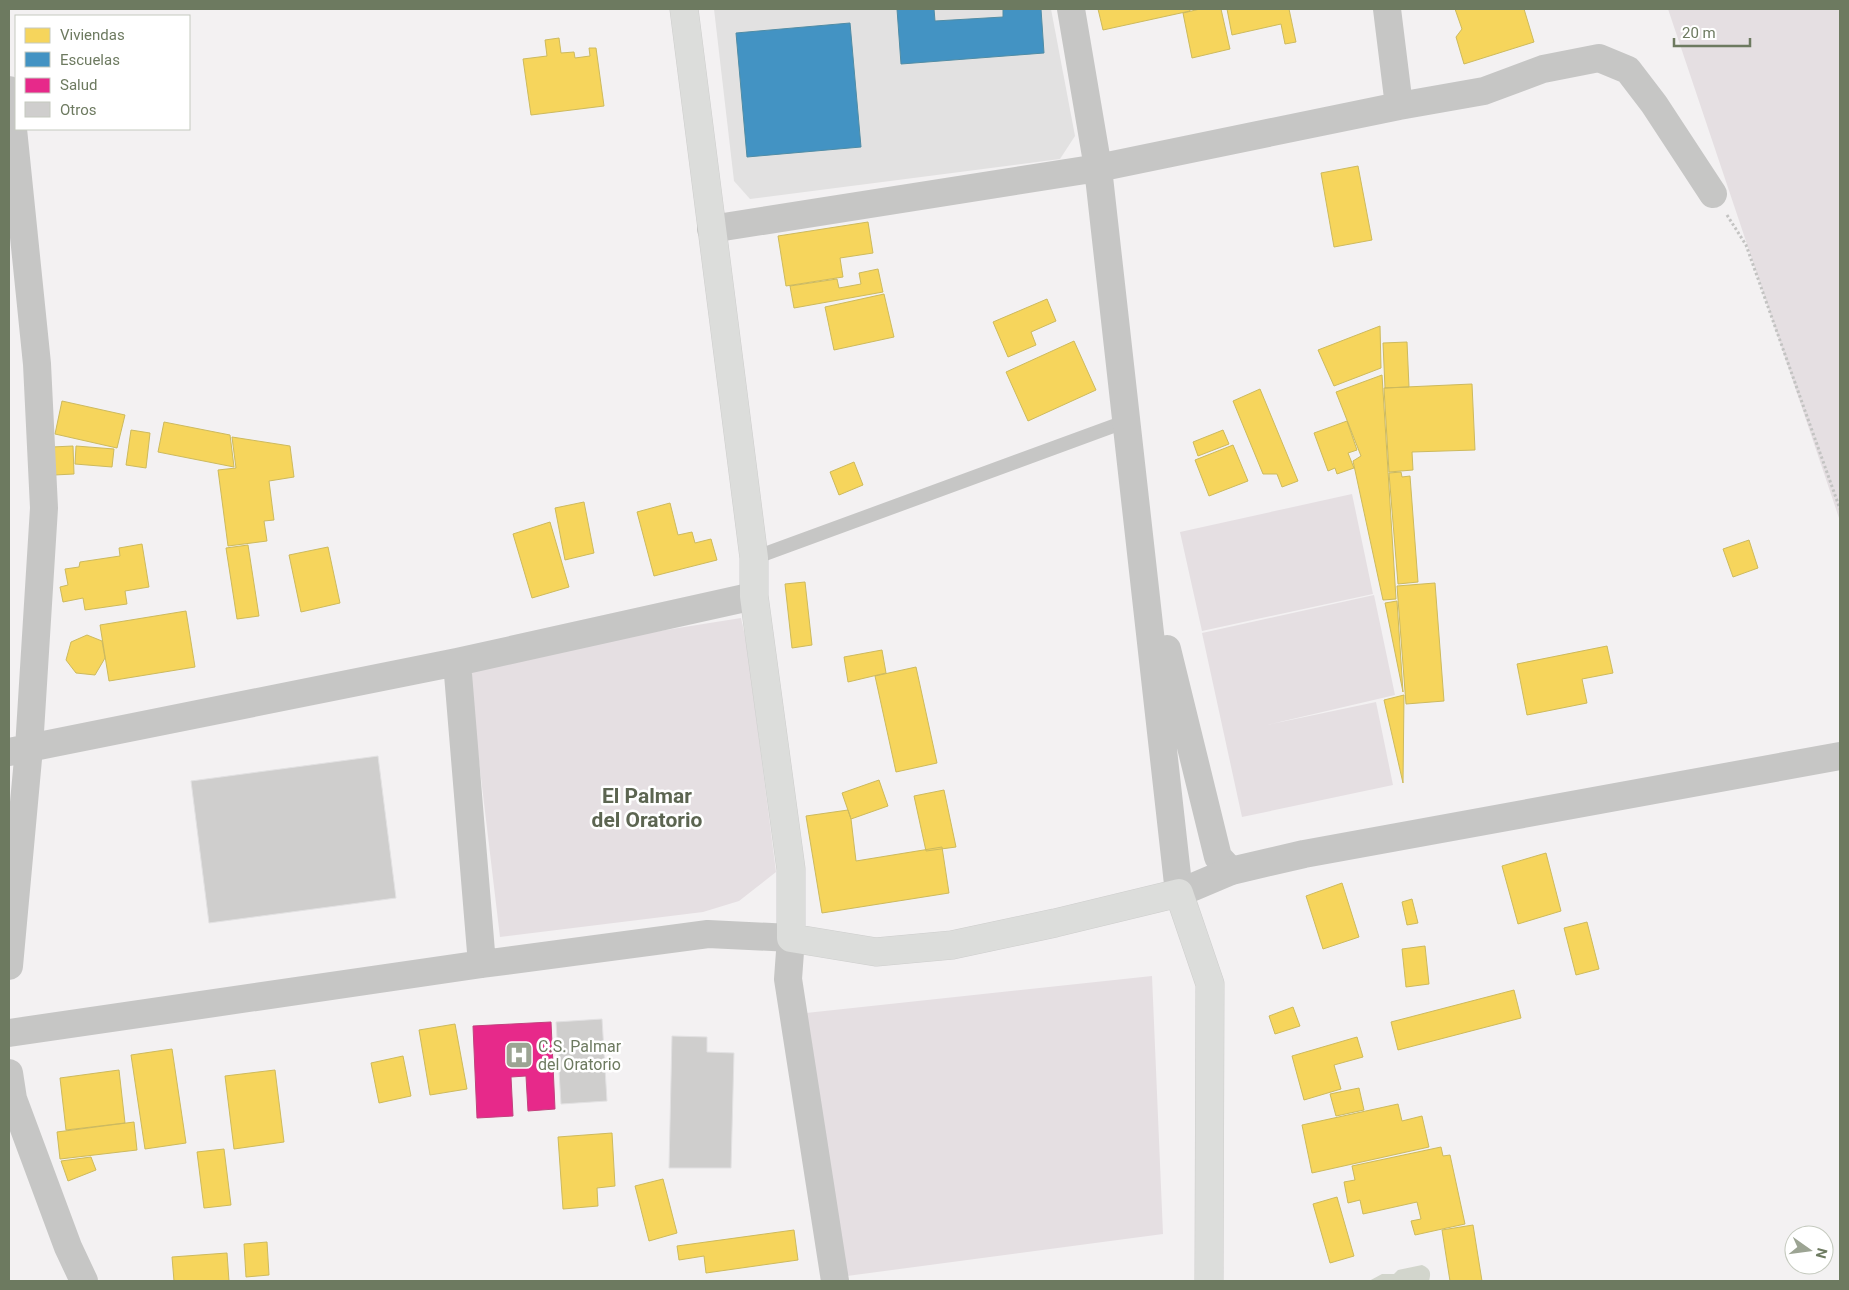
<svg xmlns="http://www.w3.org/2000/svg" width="1849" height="1290" font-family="Roboto,sans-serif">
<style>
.built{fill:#e2e1e1}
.green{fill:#e5dfe2}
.water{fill:#d2d5cc}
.homes{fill:#f6d55c;stroke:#cdba5d}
.schools{fill:#4393c3;stroke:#508ca5}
.health{fill:#e7298a;stroke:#c2417d}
.building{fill:#cfcecd;stroke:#e2e1e2}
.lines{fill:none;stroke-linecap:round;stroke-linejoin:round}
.secondary-casing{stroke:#cececd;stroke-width:29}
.path{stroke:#c3c3c2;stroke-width:3;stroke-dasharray:2.5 2.5;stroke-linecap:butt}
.service{stroke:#c6c6c5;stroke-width:14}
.minor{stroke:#c6c6c5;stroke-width:28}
.tertiary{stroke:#c6c6c5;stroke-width:28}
.secondary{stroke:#dcdddb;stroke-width:28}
.labels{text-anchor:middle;stroke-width:5;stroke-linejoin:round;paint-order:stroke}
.poi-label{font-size:16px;fill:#6d7a60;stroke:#fff;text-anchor:start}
.district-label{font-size:21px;font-weight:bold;fill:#5c6551;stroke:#fff}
</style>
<rect width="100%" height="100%" fill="#f3f1f2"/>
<path class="built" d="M 714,9 L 1051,9 L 1075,136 L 1060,159 L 750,199 L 734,181 Z"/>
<path class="green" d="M 1668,9 L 1840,9 L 1840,521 Z
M 1352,494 L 1373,594 L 1202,631 L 1180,532 Z
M 1374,595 L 1395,695 L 1267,725 L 1376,702 L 1393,785 L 1242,817 L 1202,633 Z
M 741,618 L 747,645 L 776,872 L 739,901 L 703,912 L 500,937 L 468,669 L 609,639 Z
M 1152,976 L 1163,1234 L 847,1276 L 806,1013 Z"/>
<path class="water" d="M 1422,1265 C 1431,1269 1431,1273 1429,1281 L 1369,1281 L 1382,1274 L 1394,1274 L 1398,1270 Z"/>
<path class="homes" d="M 1098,9 L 1190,9 L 1190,11 L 1103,30 Z
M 1200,9 L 1221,9 L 1230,49 L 1192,58 L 1183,13 Z
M 1227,9 L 1289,9 L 1296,42 L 1285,44 L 1281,24 L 1232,35 Z
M 1455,9 L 1524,9 L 1534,42 L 1464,64 L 1456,37 L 1462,29 Z
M 559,38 L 561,53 L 574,52 L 575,58 L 590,56 L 589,48 L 596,48 L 604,106 L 531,115 L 523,59 L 547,56 L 545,40 Z
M 1358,166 L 1372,240 L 1334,247 L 1321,173 Z
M 868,222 L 873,253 L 840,258 L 843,277 L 786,286 L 778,236 Z
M 878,269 L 883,292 L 794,308 L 790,286 L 837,279 L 839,288 L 861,284 L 859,273 Z
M 884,294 L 894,337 L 834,350 L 825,307 Z
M 1047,299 L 1056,321 L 1031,332 L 1036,345 L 1008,357 L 993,322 Z
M 1380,326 L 1381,368 L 1334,386 L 1318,350 Z
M 1074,341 L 1096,390 L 1028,421 L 1006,372 Z
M 1407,342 L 1409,387 L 1385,388 L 1383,343 Z
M 1382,375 L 1396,599 L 1383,600 L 1353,461 L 1361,456 L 1336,392 Z
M 1472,384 L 1475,450 L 1412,452 L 1413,470 L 1389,472 L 1384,388 Z
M 1260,389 L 1298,481 L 1282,487 L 1277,474 L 1263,474 L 1233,401 Z
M 62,401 L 125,415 L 117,448 L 55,434 Z
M 1347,421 L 1357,450 L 1348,453 L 1354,468 L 1337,474 L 1335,468 L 1328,471 L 1314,433 Z
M 164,422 L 230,435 L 234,467 L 158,452 Z
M 131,430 L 150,433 L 146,468 L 126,465 Z
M 1223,430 L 1229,444 L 1198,456 L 1193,442 Z
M 232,437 L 290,446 L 294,477 L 269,481 L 274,520 L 264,521 L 267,541 L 228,546 L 218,470 L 236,468 Z
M 1233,445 L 1248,481 L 1209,496 L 1195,460 Z
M 73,446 L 74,474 L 54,475 L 52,447 Z
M 76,446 L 114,449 L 112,467 L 75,464 Z
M 854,462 L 863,485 L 839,495 L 830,472 Z
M 1401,472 L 1402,477 L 1410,476 L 1418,582 L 1398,584 L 1389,473 Z
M 584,502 L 594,553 L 565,560 L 555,508 Z
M 670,503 L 678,535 L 692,532 L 695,543 L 711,539 L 717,560 L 654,576 L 637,512 Z
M 550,522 L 569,587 L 532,598 L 513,534 Z
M 1749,540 L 1758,568 L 1733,577 L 1723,549 Z
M 142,544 L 149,587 L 125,591 L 127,604 L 85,610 L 83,598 L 63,602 L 60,587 L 68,585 L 65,569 L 79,567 L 80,562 L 120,556 L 119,548 Z
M 248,545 L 259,616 L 237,619 L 226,548 Z
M 328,547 L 340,603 L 301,612 L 289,555 Z
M 805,582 L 812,645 L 792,648 L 785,584 Z
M 1435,583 L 1444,701 L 1406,704 L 1397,586 Z
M 1397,601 L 1403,692 L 1385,603 Z
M 186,611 L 195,667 L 109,681 L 100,625 Z
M 87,635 L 102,641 L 105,658 L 95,675 L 76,673 L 66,660 L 71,642 Z
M 1607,646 L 1613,673 L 1582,679 L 1587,703 L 1527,715 L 1517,664 Z
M 882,650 L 886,673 L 848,682 L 844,657 Z
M 916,667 L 937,763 L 896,772 L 875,676 Z
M 1404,695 L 1403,783 L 1384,700 Z
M 879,780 L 888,806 L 851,819 L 842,793 Z
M 944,790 L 956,847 L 926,851 L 914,796 Z
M 848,810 L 851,819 L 856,861 L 942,847 L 949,893 L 822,913 L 806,816 Z
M 1546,853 L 1561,911 L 1518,924 L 1502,866 Z
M 1342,883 L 1359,937 L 1323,949 L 1306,896 Z
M 1412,899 L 1418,923 L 1407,925 L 1402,902 Z
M 1587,922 L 1599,969 L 1576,975 L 1564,928 Z
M 1425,946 L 1429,984 L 1406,987 L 1402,949 Z
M 1514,990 L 1521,1018 L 1398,1050 L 1391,1022 Z
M 1293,1007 L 1300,1026 L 1275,1034 L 1269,1016 Z
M 455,1024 L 467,1089 L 430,1095 L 419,1030 Z
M 1357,1037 L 1363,1057 L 1334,1065 L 1341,1089 L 1304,1100 L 1292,1056 Z
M 172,1049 L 186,1143 L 145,1149 L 131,1055 Z
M 403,1056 L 411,1096 L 379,1103 L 371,1063 Z
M 119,1070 L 125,1123 L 66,1130 L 60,1078 Z
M 275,1070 L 284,1142 L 234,1149 L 225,1076 Z
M 1359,1088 L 1364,1110 L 1336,1116 L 1330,1094 Z
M 1398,1104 L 1402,1121 L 1422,1116 L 1429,1147 L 1312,1173 L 1302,1125 Z
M 134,1122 L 137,1150 L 60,1159 L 57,1132 Z
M 612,1133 L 615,1186 L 597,1188 L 598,1206 L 563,1209 L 558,1137 Z
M 1441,1147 L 1443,1156 L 1450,1155 L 1465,1224 L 1415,1235 L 1411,1221 L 1421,1219 L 1417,1202 L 1363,1214 L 1360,1200 L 1348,1203 L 1344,1182 L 1355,1180 L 1352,1166 Z
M 224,1149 L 231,1205 L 204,1208 L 197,1152 Z
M 91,1157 L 96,1170 L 68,1181 L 61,1161 Z
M 663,1179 L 677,1233 L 649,1241 L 635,1186 Z
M 1337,1197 L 1354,1256 L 1330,1263 L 1313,1204 Z
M 1473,1225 L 1482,1281 L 1450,1281 L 1442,1230 Z
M 794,1230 L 798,1260 L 706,1273 L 704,1256 L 679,1260 L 677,1246 Z
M 267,1242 L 269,1275 L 246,1277 L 244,1244 Z
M 227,1253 L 229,1281 L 174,1281 L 172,1257 Z"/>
<path class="schools" d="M 897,9 L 934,9 L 935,21 L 1003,17 L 1003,9 L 1041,9 L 1044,53 L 901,64 Z
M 850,23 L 861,147 L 747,157 L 736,33 Z"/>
<path class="health" d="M 551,1022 L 555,1109 L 528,1111 L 526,1076 L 511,1077 L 513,1116 L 477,1118 L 473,1026 Z"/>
<path class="building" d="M 378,756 L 396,898 L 209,923 L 191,781 Z
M 602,1019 L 607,1101 L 561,1104 L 556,1022 Z
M 672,1036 L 707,1037 L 707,1052 L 734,1053 L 731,1168 L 669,1168 Z"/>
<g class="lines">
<defs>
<path id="secondary" d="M 684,9 L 754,558 L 754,596 L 791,869 L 791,938 L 876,952 L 952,945 L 1055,923 L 1179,893 L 1210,984 L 1209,1281"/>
</defs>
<use href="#secondary" class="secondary-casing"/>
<path class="path" d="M 1727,215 L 1746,245 L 1840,509"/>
<path class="service" d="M 754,558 L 1127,421"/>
<path class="minor" d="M 1071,9 L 1098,168 L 1179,893
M 1387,9 L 1399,106
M 9,90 L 37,364 L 44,508 L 29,748 L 9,966
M 711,229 L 1098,168 L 1399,106 L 1484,91 L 1543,69 L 1599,58 L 1628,70 L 1654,104 L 1713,194
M 1167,649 L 1218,857 L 1231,871
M 457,662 L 482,964
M 9,752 L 457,662 L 754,596
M 9,1033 L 482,964 L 708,934 L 791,938 L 788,979 L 835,1281
M 9,1073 L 13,1099 L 68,1247 L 84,1281"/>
<path class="tertiary" d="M 1179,893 L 1231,871 L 1304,854 L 1840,756"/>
<use href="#secondary" class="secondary"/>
</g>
<defs>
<symbol id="hospital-square" viewBox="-11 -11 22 22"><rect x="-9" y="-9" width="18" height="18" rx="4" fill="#9ca493" stroke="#fff"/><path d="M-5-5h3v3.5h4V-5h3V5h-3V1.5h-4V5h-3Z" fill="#fff"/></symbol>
</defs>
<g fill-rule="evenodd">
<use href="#hospital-square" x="503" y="1039" width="32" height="32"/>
</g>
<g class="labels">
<g class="poi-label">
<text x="538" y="1052">C.S. Palmar<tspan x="538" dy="18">del Oratorio</tspan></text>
</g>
<g class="district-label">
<text x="647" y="803">El Palmar<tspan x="647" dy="24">del Oratorio</tspan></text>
</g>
</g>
<rect width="1849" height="1290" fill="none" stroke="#6d7a60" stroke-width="20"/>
<rect x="15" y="15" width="175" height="115" fill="#ffffff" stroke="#c5cabf"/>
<rect x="25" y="28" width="25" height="15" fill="#f6d55c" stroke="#c5cabf"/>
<text x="60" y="40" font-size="15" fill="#6d7a60">Viviendas</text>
<rect x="25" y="52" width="25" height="15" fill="#4393c3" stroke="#c5cabf"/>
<text x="60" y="65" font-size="15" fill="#6d7a60">Escuelas</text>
<rect x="25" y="78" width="25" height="15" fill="#e7298a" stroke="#c5cabf"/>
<text x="60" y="90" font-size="15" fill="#6d7a60">Salud</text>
<rect x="25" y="102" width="25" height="15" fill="#cfcecd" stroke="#c5cabf"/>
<text x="60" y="115" font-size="15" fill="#6d7a60">Otros</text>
<g transform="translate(1809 1250) rotate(104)"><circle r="24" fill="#ffffff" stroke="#c5cabf"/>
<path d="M0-4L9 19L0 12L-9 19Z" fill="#9ca493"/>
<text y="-8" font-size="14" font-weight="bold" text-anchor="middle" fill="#6d7a60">N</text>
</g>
<path d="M1674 38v8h76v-8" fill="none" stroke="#6d7a60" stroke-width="2.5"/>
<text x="1682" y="38" font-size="15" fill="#6d7a60" stroke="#ffffff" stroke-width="4" paint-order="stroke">20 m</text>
</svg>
